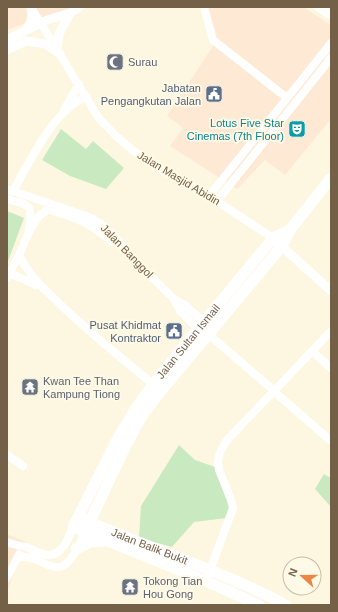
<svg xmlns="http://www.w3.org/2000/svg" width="338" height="612" font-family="Helvetica,sans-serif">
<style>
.commercial{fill:#fde9d4}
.green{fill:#c9eac0}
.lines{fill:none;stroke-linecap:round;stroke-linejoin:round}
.minor{stroke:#fff;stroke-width:8}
.tertiary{stroke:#fff;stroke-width:9}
.secondary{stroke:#fff;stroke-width:11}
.labels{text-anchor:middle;stroke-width:3.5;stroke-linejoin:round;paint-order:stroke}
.worship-label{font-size:11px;fill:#5b616d;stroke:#fffae8;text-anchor:start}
.service-label{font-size:11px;fill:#4e5e75;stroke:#fffae8;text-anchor:end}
.culture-label{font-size:11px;fill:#0d838f;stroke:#fffae8;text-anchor:end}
.street-label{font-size:11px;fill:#746047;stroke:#fffae8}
</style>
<rect width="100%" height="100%" fill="#fdf7e1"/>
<path class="commercial" d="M 7,7 L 28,7 L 31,17 L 26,23 L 7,30 Z
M 34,7 L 74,7 L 51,18 L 41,17 Z
M 208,7 L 303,7 L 331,25 L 331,39 L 318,54 L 331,65 L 331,119 L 285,175 L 265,160 L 237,189 L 170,146 L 183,128 L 167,116 L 217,40 Z
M 7,534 L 26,542 L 7,592 Z"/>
<path class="green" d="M 61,129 L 86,149 L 93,141 L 124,168 L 106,189 L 70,176 L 42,160 Z
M 7,211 L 24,218 L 7,264 Z
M 179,445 L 195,460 L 215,467 L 230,504 L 227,518 L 194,522 L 172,547 L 139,538 L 141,506 Z
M 324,474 L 331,478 L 331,507 L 315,489 Z"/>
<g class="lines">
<path class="minor" d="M 31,7 L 98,117 L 116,136 L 131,149 L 156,167 L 209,196 L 273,238
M 204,7 L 213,40 L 287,98
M 64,110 L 79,84
M 7,190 L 13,191 L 86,216 C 103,223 118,237 127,253 L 173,298 L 186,306 L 204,322
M 13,191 C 29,163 55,107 87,97
M 209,196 L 331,43
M 7,199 C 32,206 32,203 29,230
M 217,201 L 331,58
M 19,255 C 29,276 46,291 62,306 C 91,334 122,359 153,384
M 10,273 L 36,285
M 7,278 L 19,255 L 29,232 L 39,216 L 47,210 L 51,210 C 78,219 91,223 112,242
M 174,299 L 181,312 L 198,329
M 208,334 L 271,388
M 312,351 L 331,368
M 277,388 L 331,331
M 277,394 L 331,441
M 7,455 L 23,466
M 7,542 C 13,545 19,545 26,547 C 32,549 37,553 43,554 C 60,560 68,540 73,527
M 18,557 C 26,556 31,558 39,561 C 45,564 52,568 60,567 C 72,564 80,543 85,532
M 7,578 L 19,554
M 206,581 L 233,508 L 231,500 L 219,470 L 218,462 L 219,455 L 222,448 L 228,439 L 271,394"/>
<path class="tertiary" d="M 318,7 L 331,15
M 25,31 C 31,23 33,18 31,8
M 7,40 L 47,20 L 70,13 L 80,7
M 57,48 L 59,34 L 70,13
M 7,50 L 26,41 L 46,44 L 60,54
M 277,242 L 331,291"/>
<g class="secondary">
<path id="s1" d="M 83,519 C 150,549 221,570 286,605"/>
<path d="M 85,532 L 126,445 L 142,416 L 161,391 L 282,246 L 290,230"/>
<path d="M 76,549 L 90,542 L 103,541"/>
<path id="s2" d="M 259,605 L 206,581 L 73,527 L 117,440 L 134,411 L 153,384 L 273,238 L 290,230 L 331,178"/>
</g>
</g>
<defs>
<symbol id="mosque-square" viewBox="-11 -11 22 22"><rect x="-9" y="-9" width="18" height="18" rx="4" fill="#6b7280" stroke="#fffae8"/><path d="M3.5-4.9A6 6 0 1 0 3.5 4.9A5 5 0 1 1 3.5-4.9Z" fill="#fff"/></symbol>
<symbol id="civic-square" viewBox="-11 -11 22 22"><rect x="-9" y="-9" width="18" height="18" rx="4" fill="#5c6f8a" stroke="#fffae8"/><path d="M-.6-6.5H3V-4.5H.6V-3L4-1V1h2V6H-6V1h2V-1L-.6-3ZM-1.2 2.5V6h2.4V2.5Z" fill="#fff"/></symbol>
<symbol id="theatre-square" viewBox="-11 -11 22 22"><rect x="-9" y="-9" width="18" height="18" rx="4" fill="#0f9aa8" stroke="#fffae8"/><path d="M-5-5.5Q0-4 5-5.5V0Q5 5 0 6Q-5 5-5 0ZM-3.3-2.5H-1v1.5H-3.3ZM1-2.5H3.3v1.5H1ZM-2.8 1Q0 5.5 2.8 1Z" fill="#fff"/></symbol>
<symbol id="temple-square" viewBox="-11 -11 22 22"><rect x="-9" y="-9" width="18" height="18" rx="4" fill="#6b7280" stroke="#fffae8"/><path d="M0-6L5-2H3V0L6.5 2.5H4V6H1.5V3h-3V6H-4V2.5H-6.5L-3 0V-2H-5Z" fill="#fff"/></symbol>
</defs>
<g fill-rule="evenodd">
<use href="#mosque-square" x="105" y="52" width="20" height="20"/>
<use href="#civic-square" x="204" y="84" width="20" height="20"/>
<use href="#theatre-square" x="287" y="119" width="20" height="20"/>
<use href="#civic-square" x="164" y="321" width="20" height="20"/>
<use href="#temple-square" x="20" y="377" width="20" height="20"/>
<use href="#temple-square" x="120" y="577" width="20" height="20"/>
</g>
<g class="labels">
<g class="worship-label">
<text x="128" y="66">Surau</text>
<text x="43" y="385">Kwan Tee Than<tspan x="43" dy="13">Kampung Tiong</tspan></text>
<text x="143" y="585">Tokong Tian<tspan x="143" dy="13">Hou Gong</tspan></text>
</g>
<g class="service-label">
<text x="201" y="92">Jabatan<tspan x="201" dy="13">Pengangkutan Jalan</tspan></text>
<text x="161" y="329">Pusat Khidmat<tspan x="161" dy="13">Kontraktor</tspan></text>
</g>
<g class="culture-label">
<text x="284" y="127">Lotus Five Star<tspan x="284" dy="13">Cinemas (7th Floor)</tspan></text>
</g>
<g class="street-label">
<text transform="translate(179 178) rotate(31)" y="4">Jalan Masjid Abidin</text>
<text transform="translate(127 251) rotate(46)" y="4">Jalan Banggol</text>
<text dy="4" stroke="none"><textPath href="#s2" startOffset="421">Jalan Sultan Ismail</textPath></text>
<text dy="4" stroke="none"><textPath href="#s1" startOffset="72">Jalan Balik Bukit</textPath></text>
</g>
</g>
<rect width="338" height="612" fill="none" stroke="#746047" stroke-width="16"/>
<g transform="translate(302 576) rotate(291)"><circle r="19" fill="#fffae8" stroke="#c7bca8"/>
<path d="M0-3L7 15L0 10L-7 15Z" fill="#ea8843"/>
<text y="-6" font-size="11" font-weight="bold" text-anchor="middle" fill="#746047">N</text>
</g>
</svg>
